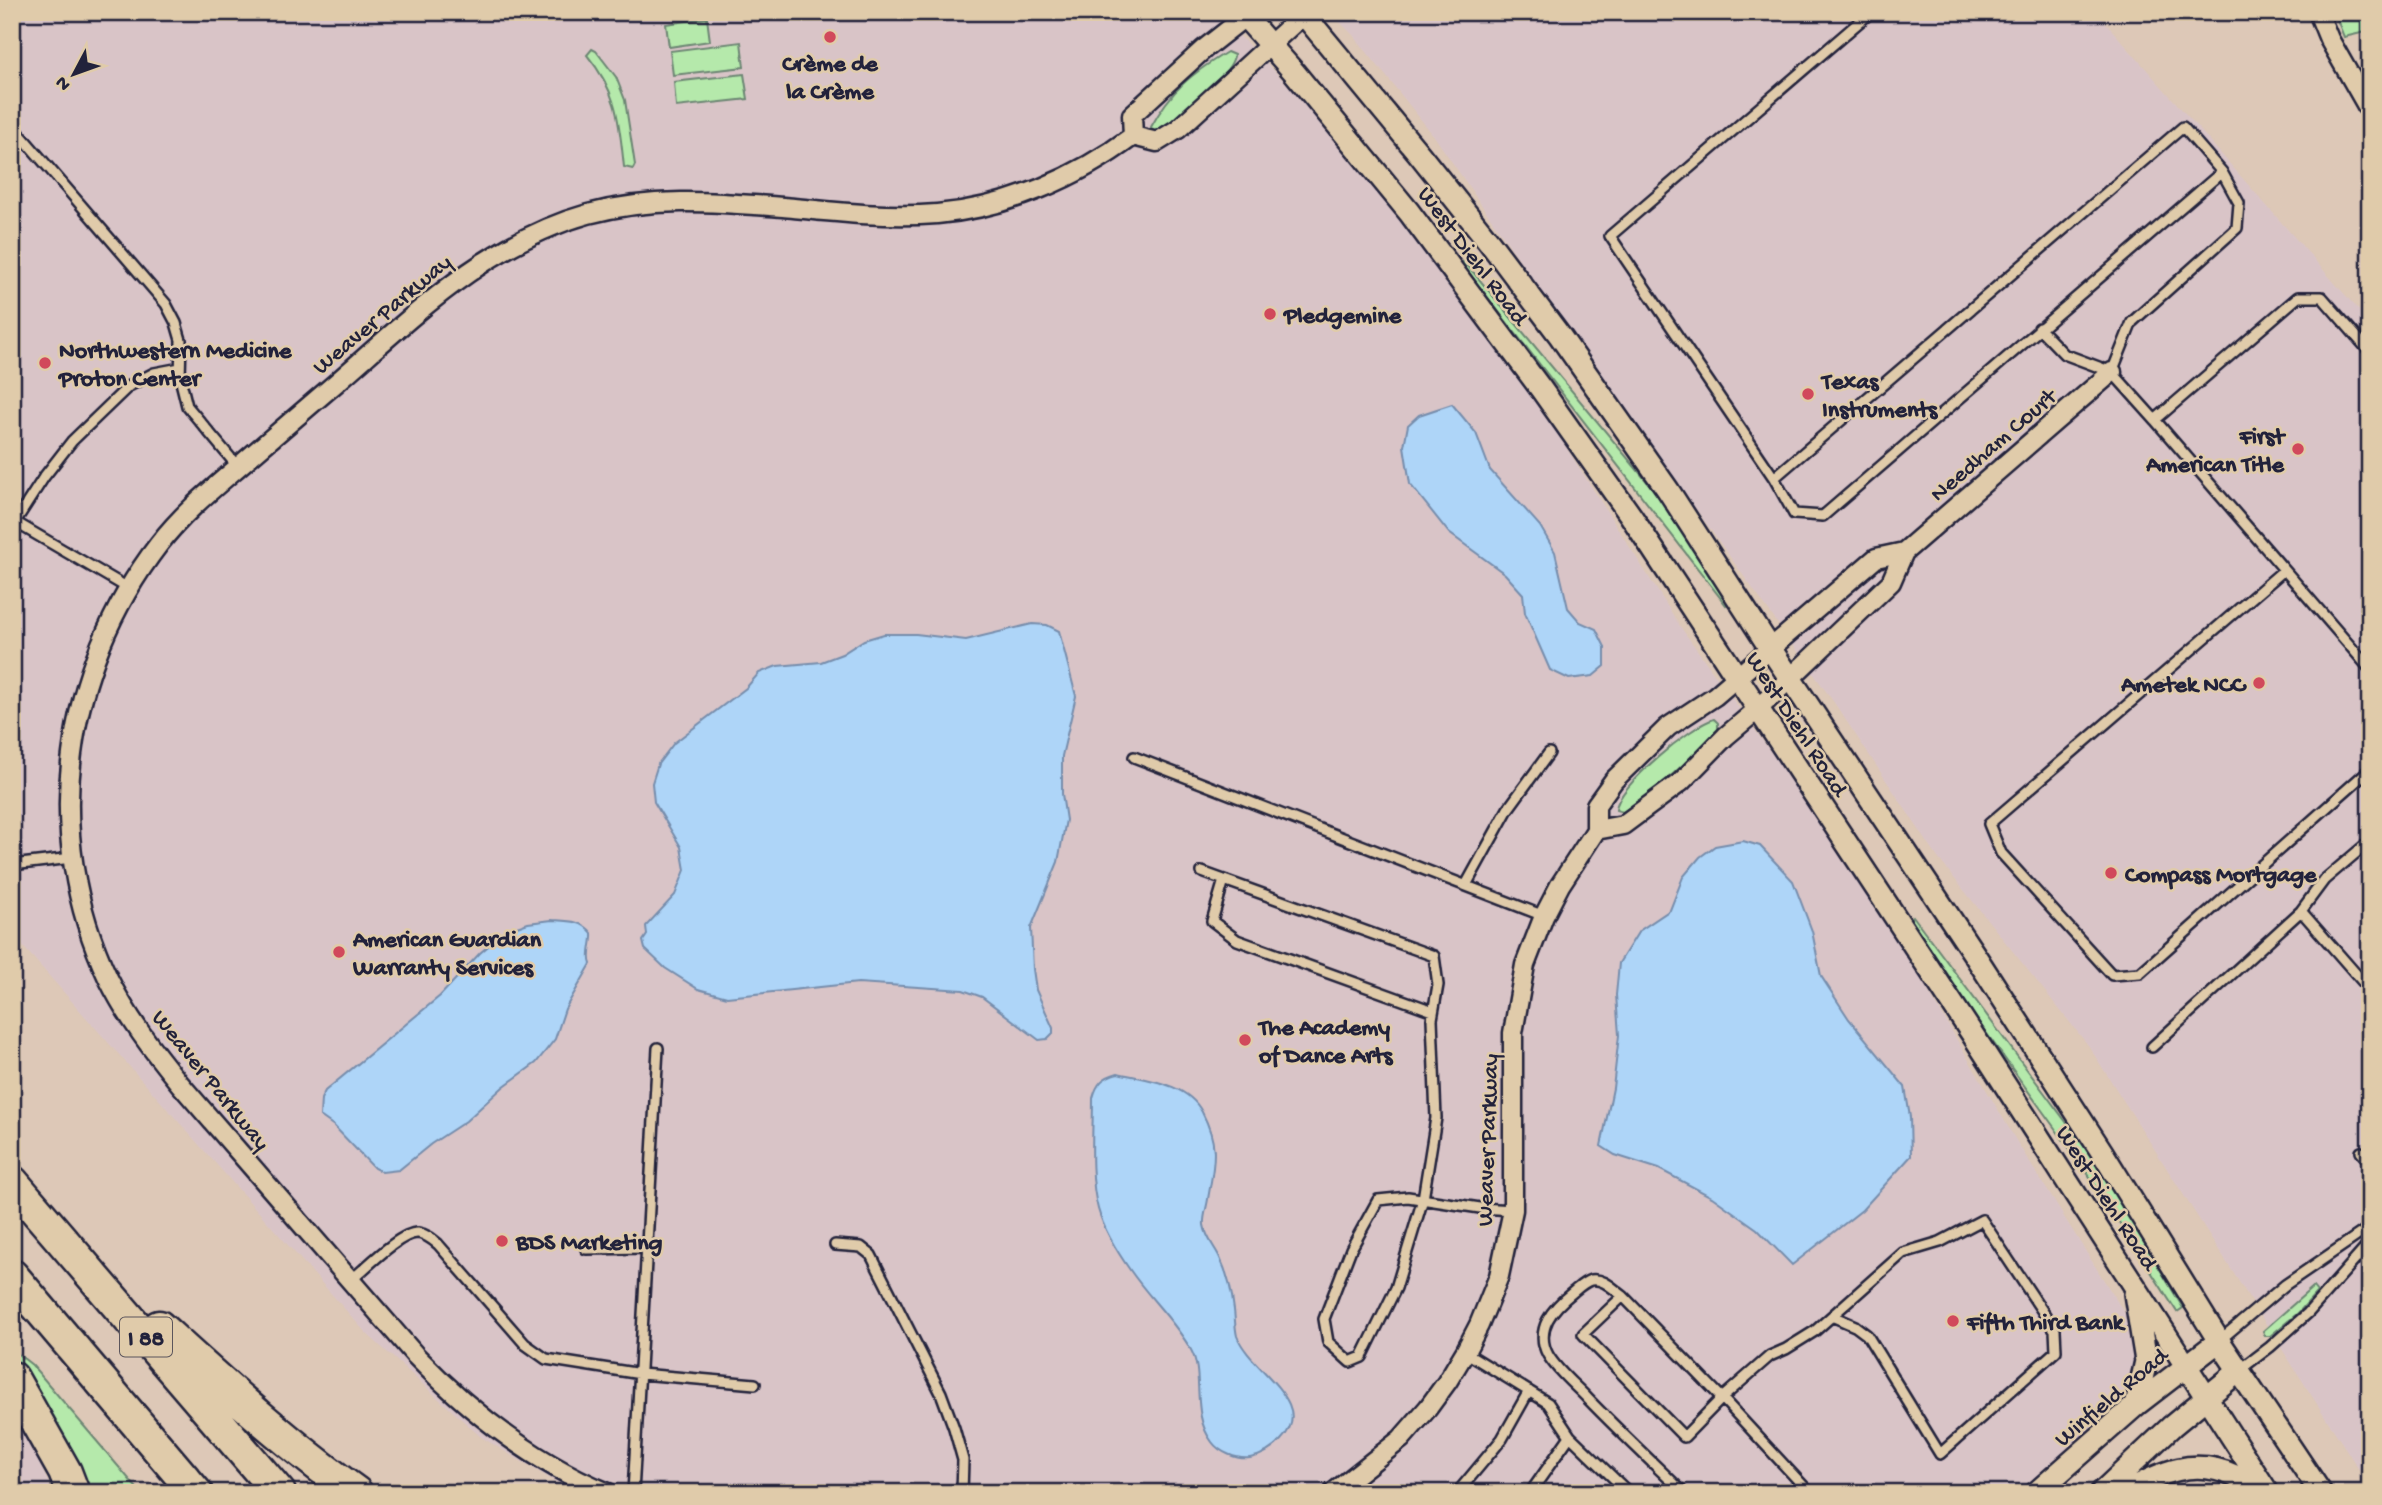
<svg xmlns="http://www.w3.org/2000/svg" width="2382" height="1505" font-family="'Gochi Hand',sans-serif">
<style>
.built{fill:#d9c4c7}
.green{fill:#b5e9ab;stroke:#6c8673;stroke-width:2}
.water{fill:#aed5f8;stroke:#768dac;stroke-width:2}
.lines{fill:none;stroke-linecap:round;stroke-linejoin:round}
.service-casing{stroke:#22223b;stroke-width:14}
.minor-casing{stroke:#22223b;stroke-width:23}
.tertiary-casing{stroke:#22223b;stroke-width:26}
.motorway-casing{stroke:#22223b;stroke-width:37}
.service{stroke:#e0cbaa;stroke-width:9}
.minor{stroke:#e0cbaa;stroke-width:18}
.tertiary{stroke:#e0cbaa;stroke-width:21}
.motorway{stroke:#e0cbaa;stroke-width:32}
.poi-dot{fill:#d1495b;stroke:#e0cbaa;stroke-width:2.5}
.labels{text-anchor:middle;stroke-width:5;stroke-linejoin:round;paint-order:stroke}
.shield{fill:#e0cbaa;stroke:#5b555c;stroke-width:2}
.shield-label{font-size:23px;font-weight:bold;fill:#22223b}
.poi-label{font-size:24px;font-weight:bold;fill:#22223b;stroke:#e0cbaa;text-anchor:start}
.street-label{font-size:24px;fill:#22223b;stroke:#e0cbaa}
</style>
<rect width="100%" height="100%" fill="#ddc8b7"/>
<filter id="ink" filterUnits="userSpaceOnUse"><feTurbulence type="fractalNoise" baseFrequency=".0143" numOctaves="2"/><feDisplacementMap in="SourceGraphic" scale="14" xChannelSelector="R" yChannelSelector="G"/><feConvolveMatrix kernelMatrix="1 2 1 2 8 2 1 2 1" color-interpolation-filters="sRGB"/></filter>
<g filter="url(#ink)">
<path class="built" d="M 12,12 L 1216,12 L 1298,95 L 1405,225 L 1534,397 L 1682,629 L 1784,770 L 1894,933 L 2020,1147 L 2134,1328 L 2135,1357 L 2132,1378 L 2120,1405 L 2109,1416 L 2021,1493 L 574,1493 L 481,1437 L 366,1333 L 12,934 Z
M 1330,12 L 2096,12 L 2370,323 L 2370,1487 L 2088,1045 L 1938,858 L 1833,701 L 1558,316 L 1434,136 L 1354,36 Z
M 12,1412 L 30,1443 L 53,1493 L 12,1493 Z
M 2195,1485 L 2219,1489 L 2225,1493 L 2158,1493 L 2173,1487 Z"/>
<path class="green" d="M 2334,12 L 2370,12 L 2370,31 L 2344,37 Z
M 707,18 L 710,41 L 669,47 L 666,24 Z
M 741,42 L 744,67 L 673,75 L 670,51 Z
M 592,49 L 596,51 L 616,77 L 625,100 L 635,165 L 633,169 L 624,167 C 619,121 618,93 587,55 Z
M 1227,52 L 1234,55 C 1233,74 1178,116 1161,129 L 1156,132 L 1153,131 L 1151,127 C 1171,90 1191,74 1227,52 Z
M 744,74 L 748,99 L 676,107 L 674,82 Z
M 1464,261 L 1659,496 L 1730,602 L 1726,605 L 1461,263 Z
M 1714,719 L 1718,723 L 1718,729 C 1686,764 1663,785 1623,812 L 1616,810 C 1616,787 1692,725 1714,719 Z
M 1913,916 L 2098,1165 L 2183,1308 L 2177,1312 L 2088,1174 L 1966,1005 L 1908,919 Z
M 2313,1287 L 2317,1292 L 2298,1313 L 2270,1336 L 2265,1336 L 2263,1331 Z
M 18,1354 L 32,1365 L 141,1493 L 89,1493 L 63,1438 L 15,1359 L 15,1356 Z"/>
<path class="water" d="M 1452,404 L 1476,433 L 1490,470 L 1540,526 L 1555,552 L 1568,608 L 1580,622 L 1596,629 L 1605,647 L 1605,666 L 1593,676 L 1569,679 L 1550,670 L 1525,613 L 1523,594 L 1505,574 L 1449,533 L 1410,484 L 1404,446 L 1408,425 L 1419,415 Z
M 1032,624 L 1047,625 L 1059,631 L 1076,696 L 1062,756 L 1062,794 L 1066,820 L 1058,862 L 1031,928 L 1033,969 L 1036,990 L 1053,1028 L 1053,1033 L 1047,1039 L 1039,1040 L 982,997 L 963,990 L 858,983 L 727,997 L 698,989 L 665,968 L 645,949 L 643,941 L 647,935 L 646,926 L 675,895 L 685,870 L 681,847 L 654,802 L 652,783 L 658,764 L 674,743 L 746,688 L 759,673 L 777,666 L 821,662 L 842,654 L 864,640 L 884,634 L 916,634 L 966,640 Z
M 1743,841 L 1760,846 L 1793,881 L 1812,931 L 1821,976 L 1849,1019 L 1905,1087 L 1910,1117 L 1911,1156 L 1862,1210 L 1792,1265 L 1757,1229 L 1712,1197 L 1659,1169 L 1615,1155 L 1601,1146 L 1613,1088 L 1619,1035 L 1616,995 L 1619,963 L 1639,931 L 1670,910 L 1683,877 L 1700,857 L 1715,846 Z
M 552,920 C 568,921 582,920 592,933 C 593,943 587,956 591,964 L 565,1009 L 555,1039 L 536,1063 L 503,1087 L 466,1121 L 431,1144 L 399,1170 L 382,1172 L 374,1168 L 334,1126 L 320,1116 L 321,1099 L 325,1091 L 440,996 L 480,953 L 506,931 L 528,923 Z
M 1118,1073 C 1147,1080 1187,1083 1202,1112 C 1220,1147 1214,1163 1208,1199 C 1207,1207 1203,1217 1204,1225 C 1206,1238 1215,1247 1220,1258 C 1228,1275 1232,1292 1234,1310 C 1235,1318 1235,1328 1237,1336 C 1250,1370 1318,1403 1281,1440 C 1273,1449 1262,1456 1250,1458 C 1237,1460 1219,1452 1212,1442 C 1190,1413 1205,1375 1191,1350 C 1175,1321 1149,1298 1130,1270 C 1118,1253 1104,1230 1098,1209 C 1089,1176 1093,1132 1093,1098 C 1097,1083 1103,1077 1118,1073 Z"/>
<g class="lines">
<defs>
<path id="service" d="M 12,125 L 166,304 L 176,323 L 181,340 L 180,378 L 187,406 L 238,467
M 2039,328 L 2064,354 L 2112,372 L 2155,420 L 2370,669
M 2112,372 L 2132,322 L 2237,228 L 2239,203 L 2222,172
M 2155,420 L 2298,297 L 2322,297 L 2370,352
M 1774,478 L 1794,514 L 1823,516 L 2222,172 L 2183,127 L 1774,478 L 1610,236 L 1871,12
M 2284,570 L 1989,824 L 2001,853 L 2112,975 L 2140,973 L 2370,769
M 128,588 L 15,522 L 44,477 L 72,441 L 129,386 L 154,373 L 180,368
M 1134,757 L 1544,916
M 12,865 L 72,858
M 1202,872 L 1434,956 L 1438,985 L 1432,1019 L 1436,1118 L 1423,1199 L 1396,1288 L 1362,1357 L 1350,1362 L 1328,1342 L 1324,1319 L 1351,1249 L 1378,1200 L 1408,1197 L 1480,1208 L 1513,1210
M 1224,880 L 1212,921 L 1237,940 L 1433,1011
M 1466,885 L 1508,809 L 1549,753
M 2301,911 L 2370,990
M 2152,1047 L 2301,911 L 2324,880 L 2370,841
M 2361,1152 L 2370,1162
M 835,1245 L 861,1247 L 871,1255 L 941,1393 L 954,1428 L 963,1460 L 962,1493
M 586,1249 L 647,1248
M 350,1281 C 365,1269 400,1232 418,1233 C 426,1234 432,1239 438,1244 L 525,1344 L 546,1359 L 641,1374 L 755,1384
M 1623,1296 L 1583,1334 L 1684,1437 L 1722,1398 L 1623,1296 C 1613,1289 1604,1278 1591,1280 C 1584,1282 1578,1288 1573,1292 C 1553,1308 1534,1329 1548,1355 C 1558,1372 1575,1385 1588,1399 C 1619,1431 1652,1462 1684,1493
M 2220,1340 L 2285,1285 L 2370,1227
M 1465,1352 L 1548,1403 L 1570,1436 L 1629,1493
M 2241,1369 L 2270,1347 L 2308,1313 L 2370,1243
M 633,1493 L 658,1048
M 1457,1493 L 1502,1439 L 1529,1391
M 1530,1493 L 1570,1436
M 1810,1493 L 1722,1398 L 1770,1356 L 1786,1349 L 1815,1331 L 1903,1253 L 1940,1242 L 1982,1220 L 2055,1330 L 2056,1351 L 1940,1454 L 1867,1335 L 1855,1326 L 1832,1316"/>
<path id="minor" d="M 2318,12 L 2329,39 L 2370,111
M 1133,136 L 1157,142 L 1178,129 L 1306,12
M 1133,136 L 1132,115 L 1204,49 L 1251,12
M 1596,830 L 1623,825 L 1681,782 L 1726,736 L 1758,709 L 1891,582 L 1904,552 L 2112,372
M 608,1493 C 533,1462 471,1413 415,1355 L 180,1084 C 153,1051 127,1017 108,978 C 40,834 63,669 159,544 C 182,514 210,491 238,467 C 271,439 303,411 336,383 C 413,316 487,242 588,214 C 654,196 717,202 783,207 C 834,212 886,218 937,214 C 1007,208 1077,178 1133,136
M 1333,1493 L 1401,1439 L 1428,1408 L 1447,1382 L 1465,1352 L 1479,1325 L 1499,1276 L 1513,1210 L 1513,1033 L 1525,965 L 1544,916 L 1560,885 L 1596,830 L 1596,805 L 1614,780 L 1668,727 L 1715,696 L 1876,558 L 1904,552"/>
<path id="tertiary" d="M 1241,12 L 1294,72 L 1409,212 L 1541,389 L 1631,516 L 1971,1032 L 2268,1493
M 1302,12 L 1420,155 L 1490,243 L 1560,336 L 1668,490 L 1770,648 L 1974,954 L 2102,1152 L 2219,1341 L 2321,1493
M 2135,1294 L 2146,1361 L 2136,1405
M 2036,1493 L 2136,1405 L 2219,1341
M 2101,1493 L 2172,1426 L 2240,1370
M 2125,1493 C 2160,1472 2195,1457 2235,1476 C 2243,1480 2250,1488 2257,1493"/>
<path id="motorway" d="M 12,1182 L 279,1493
M 12,1276 L 196,1493
M 159,1327 C 223,1385 286,1443 356,1493
M 12,1378 L 65,1472 L 73,1493"/>
</defs>
<use href="#service" class="service-casing"/>
<use href="#minor" class="minor-casing"/>
<use href="#tertiary" class="tertiary-casing"/>
<use href="#motorway" class="motorway-casing"/>
<use href="#service" class="service"/>
<use href="#minor" class="minor"/>
<use href="#tertiary" class="tertiary"/>
<use href="#motorway" class="motorway"/>
</g>
</g>
<g class="poi-dot">
<circle cx="830" cy="37" r="7"/>
<circle cx="1270" cy="314" r="7"/>
<circle cx="45" cy="363" r="7"/>
<circle cx="1808" cy="394" r="7"/>
<circle cx="2298" cy="449" r="7"/>
<circle cx="2259" cy="683" r="7"/>
<circle cx="2111" cy="873" r="7"/>
<circle cx="339" cy="952" r="7"/>
<circle cx="1245" cy="1040" r="7"/>
<circle cx="502" cy="1241" r="7"/>
<circle cx="1953" cy="1321" r="7"/>
</g>
<g class="labels">
<rect class="shield" x="120" y="1317.5" width="52" height="39" rx="5"/>
<g class="shield-label">
<text x="146" y="1345">I 88</text>
</g>
<g class="poi-label">
<text x="830" y="70" text-anchor="middle">Crème de<tspan x="830" dy="28">la Crème</tspan></text>
<text x="1284" y="322">Pledgemine</text>
<text x="59" y="357">Northwestern Medicine<tspan x="59" dy="28">Proton Center</tspan></text>
<text x="1822" y="388">Texas<tspan x="1822" dy="28">Instruments</tspan></text>
<text x="2284" y="443" text-anchor="end">First<tspan x="2284" dy="28">American Title</tspan></text>
<text x="2245" y="691" text-anchor="end">Ametek NCC</text>
<text x="2125" y="881">Compass Mortgage</text>
<text x="353" y="946">American Guardian<tspan x="353" dy="28">Warranty Services</tspan></text>
<text x="1259" y="1034">The Academy<tspan x="1259" dy="28">of Dance Arts</tspan></text>
<text x="516" y="1249">BDS Marketing</text>
<text x="1967" y="1329">Fifth Third Bank</text>
</g>
<g class="street-label">
<text transform="translate(1474 255) rotate(53)" y="8">West Diehl Road</text>
<text transform="translate(381 313) rotate(-40)" y="8">Weaver Parkway</text>
<text transform="translate(1992 444) rotate(-41)" y="8">Needham Court</text>
<text transform="translate(1798 723) rotate(57)" y="8">West Diehl Road</text>
<text transform="translate(212 1079) rotate(51)" y="8">Weaver Parkway</text>
<text transform="translate(1486 1140) rotate(-88)" y="8">Weaver Parkway</text>
<text transform="translate(2108 1197) rotate(57)" y="8">West Diehl Road</text>
<text transform="translate(2110 1396) rotate(-40)" y="8">Winfield Road</text>
</g>
</g>
<rect width="2382" height="1505" fill="none" stroke="#e0cbaa" stroke-width="42"/>
<rect x="21" y="21" width="2340" height="1463" fill="none" stroke="#22223b" stroke-width="2.5" filter="url(#ink)"/>
<g transform="translate(74 74) rotate(229)" stroke="#e0cbaa" stroke-width="5" paint-order="stroke">
<path d="M0-5L12 26L0 18L-12 26Z" fill="#22223b"/>
<text y="-10" font-size="19" font-weight="bold" text-anchor="middle" fill="#22223b">N</text>
</g>
</svg>
